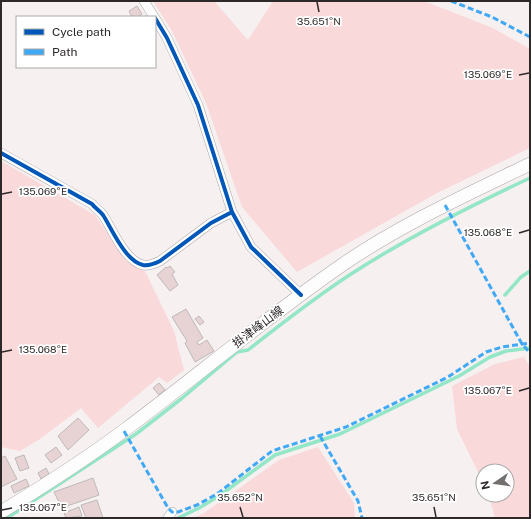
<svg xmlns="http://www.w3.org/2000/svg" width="531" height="519" font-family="'Public Sans','Noto Sans JP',sans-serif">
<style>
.green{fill:#fad9da}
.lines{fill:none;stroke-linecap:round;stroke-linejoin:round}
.stream{stroke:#93e6c6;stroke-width:3.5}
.building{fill:#e7d3d4;stroke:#beb9ba}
.street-casing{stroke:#ada8a8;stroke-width:10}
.secondary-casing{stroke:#ada8a8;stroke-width:14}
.street{stroke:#fefdfd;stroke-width:9}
.secondary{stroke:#fefdfd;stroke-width:13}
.quiet{stroke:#3fa9f5;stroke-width:3;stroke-dasharray:6 3;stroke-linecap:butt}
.cycleway-casing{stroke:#fff;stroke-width:6}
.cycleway{stroke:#0057b8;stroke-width:4}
.ticks{fill:none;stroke:#2e2929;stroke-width:1.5}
.labels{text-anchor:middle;stroke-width:3.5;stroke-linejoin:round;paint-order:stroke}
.street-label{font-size:12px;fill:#2e2929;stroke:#fff}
.ticks-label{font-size:10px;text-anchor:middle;fill:#2e2929;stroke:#fff;stroke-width:3.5;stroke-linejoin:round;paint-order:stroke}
</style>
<rect width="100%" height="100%" fill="#f6f0f0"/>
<path class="green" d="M 153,1 L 214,1 L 248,40 L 273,1 L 424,1 L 493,28 L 530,49 L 530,148 L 437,193 L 297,272 L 242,207 L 206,103 L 172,31 Z
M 1,161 L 95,215 L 126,261 L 145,271 L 174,331 L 184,370 L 167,383 L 159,377 L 98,428 L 81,408 L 40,439 L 20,451 L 1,447 Z
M 524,357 L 530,367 L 530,518 L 495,518 L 489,495 L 507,495 L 507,471 L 483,471 L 483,482 L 457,429 L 452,386 L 495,364 Z
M 318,447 L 354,503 L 355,518 L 193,518 L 204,513 L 279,460 Z"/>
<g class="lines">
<path class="stream" d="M 505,295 L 521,277 L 530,271
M 7,518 L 136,434 L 181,399 L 237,352 L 248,350 C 281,324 313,299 348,276 C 406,238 468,207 530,178
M 178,518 L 199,508 L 219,496 L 275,455 L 340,434 L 459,376 L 490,357 L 506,351 L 530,348"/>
</g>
<path class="building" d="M 137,6 L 142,14 L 138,17 L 132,17 L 129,11 Z
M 170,266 L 175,272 L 172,274 L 178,285 L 170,291 L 157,275 L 166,267 L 167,268 Z
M 186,309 L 203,338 L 197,342 L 199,345 L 207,340 L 214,351 L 195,362 L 185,343 L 187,341 L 172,317 Z
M 199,316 L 204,322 L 200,325 L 195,319 Z
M 159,383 L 165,390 L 159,395 L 153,388 Z
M 78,418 L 89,430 L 68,450 L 58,436 Z
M 56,447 L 62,455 L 51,463 L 45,455 Z
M 24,455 L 29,468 L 20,471 L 15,458 Z
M 5,456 L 17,479 L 1,487 L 1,458 Z
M 46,468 L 49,474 L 41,479 L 38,473 Z
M 93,478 L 99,495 L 67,506 L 68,508 L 63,510 L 54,492 Z
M 26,479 L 29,486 L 14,493 L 11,486 Z
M 97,500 L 103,518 L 86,518 L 81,505 Z
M 79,507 L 82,516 L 66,518 L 64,513 Z"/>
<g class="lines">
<defs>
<path id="street" d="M 144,1 L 154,17
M 155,18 L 167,38 L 198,105 L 232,212 L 251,247 L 301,295
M 1,153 L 92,204 C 95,208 100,211 103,215 C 112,229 125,261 143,265 C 149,266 154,264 160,261 L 211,223 L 232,212
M 168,518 L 172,512"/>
<path id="secondary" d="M 1,512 C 44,486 86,459 126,429 C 198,375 267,317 342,265 C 400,225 466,195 530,164"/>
</defs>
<use href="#street" class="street-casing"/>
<use href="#secondary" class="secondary-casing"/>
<use href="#street" class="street"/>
<use href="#secondary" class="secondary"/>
<path class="quiet" d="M 451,1 L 492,17 L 530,37
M 445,205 L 522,344 L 530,353
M 124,431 L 168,508 L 172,512 L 178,512 L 197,505 L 217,494 L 272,451 L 346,427 L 448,377 L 486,352 L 502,347 L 530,343
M 320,436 L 358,501 L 362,518"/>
<defs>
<path id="cycleway" d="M 155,18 L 167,38 L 198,105 L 232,212 L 251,247 L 301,295
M 1,153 L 92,204 C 95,208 100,211 103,215 C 112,229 125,261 143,265 C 149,266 154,264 160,261 L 211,223 L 232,212"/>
</defs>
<use href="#cycleway" class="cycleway-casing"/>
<use href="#cycleway" class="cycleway"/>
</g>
<path class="ticks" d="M 317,2 L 319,12M 519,75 L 529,73M 2,194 L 12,192M 519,233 L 529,230M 2,352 L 12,350M 519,391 L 529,388M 240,507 L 243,517M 434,507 L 436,517M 2,510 L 12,508"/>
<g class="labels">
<g class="street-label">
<text transform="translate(258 327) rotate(-37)" y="4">掛津峰山線</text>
</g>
</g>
<g class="ticks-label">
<text x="319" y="25">35.651°N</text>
<text x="488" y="78">135.069°E</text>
<text x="43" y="195">135.069°E</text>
<text x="488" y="236">135.068°E</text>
<text x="43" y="353">135.068°E</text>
<text x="488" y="394">135.067°E</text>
<text x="240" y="501">35.652°N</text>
<text x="434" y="501">35.651°N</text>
<text x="43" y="511">135.067°E</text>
</g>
<rect width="531" height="519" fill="none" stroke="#2e2929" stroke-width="4"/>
<rect x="16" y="16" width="140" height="52" fill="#ffffff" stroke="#aba9a9"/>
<rect x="24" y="29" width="20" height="6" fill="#0057b8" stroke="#aba9a9"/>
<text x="52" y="36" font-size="12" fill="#2e2929">Cycle path</text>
<rect x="24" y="49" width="20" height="6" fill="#3fa9f5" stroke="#aba9a9"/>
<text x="52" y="56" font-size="12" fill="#2e2929">Path</text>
<g transform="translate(495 483) rotate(257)"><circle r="19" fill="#ffffff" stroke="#aba9a9"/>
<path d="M0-3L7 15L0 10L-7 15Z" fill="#746f6f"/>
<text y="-6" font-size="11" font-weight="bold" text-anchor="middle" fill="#2e2929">N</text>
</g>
</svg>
